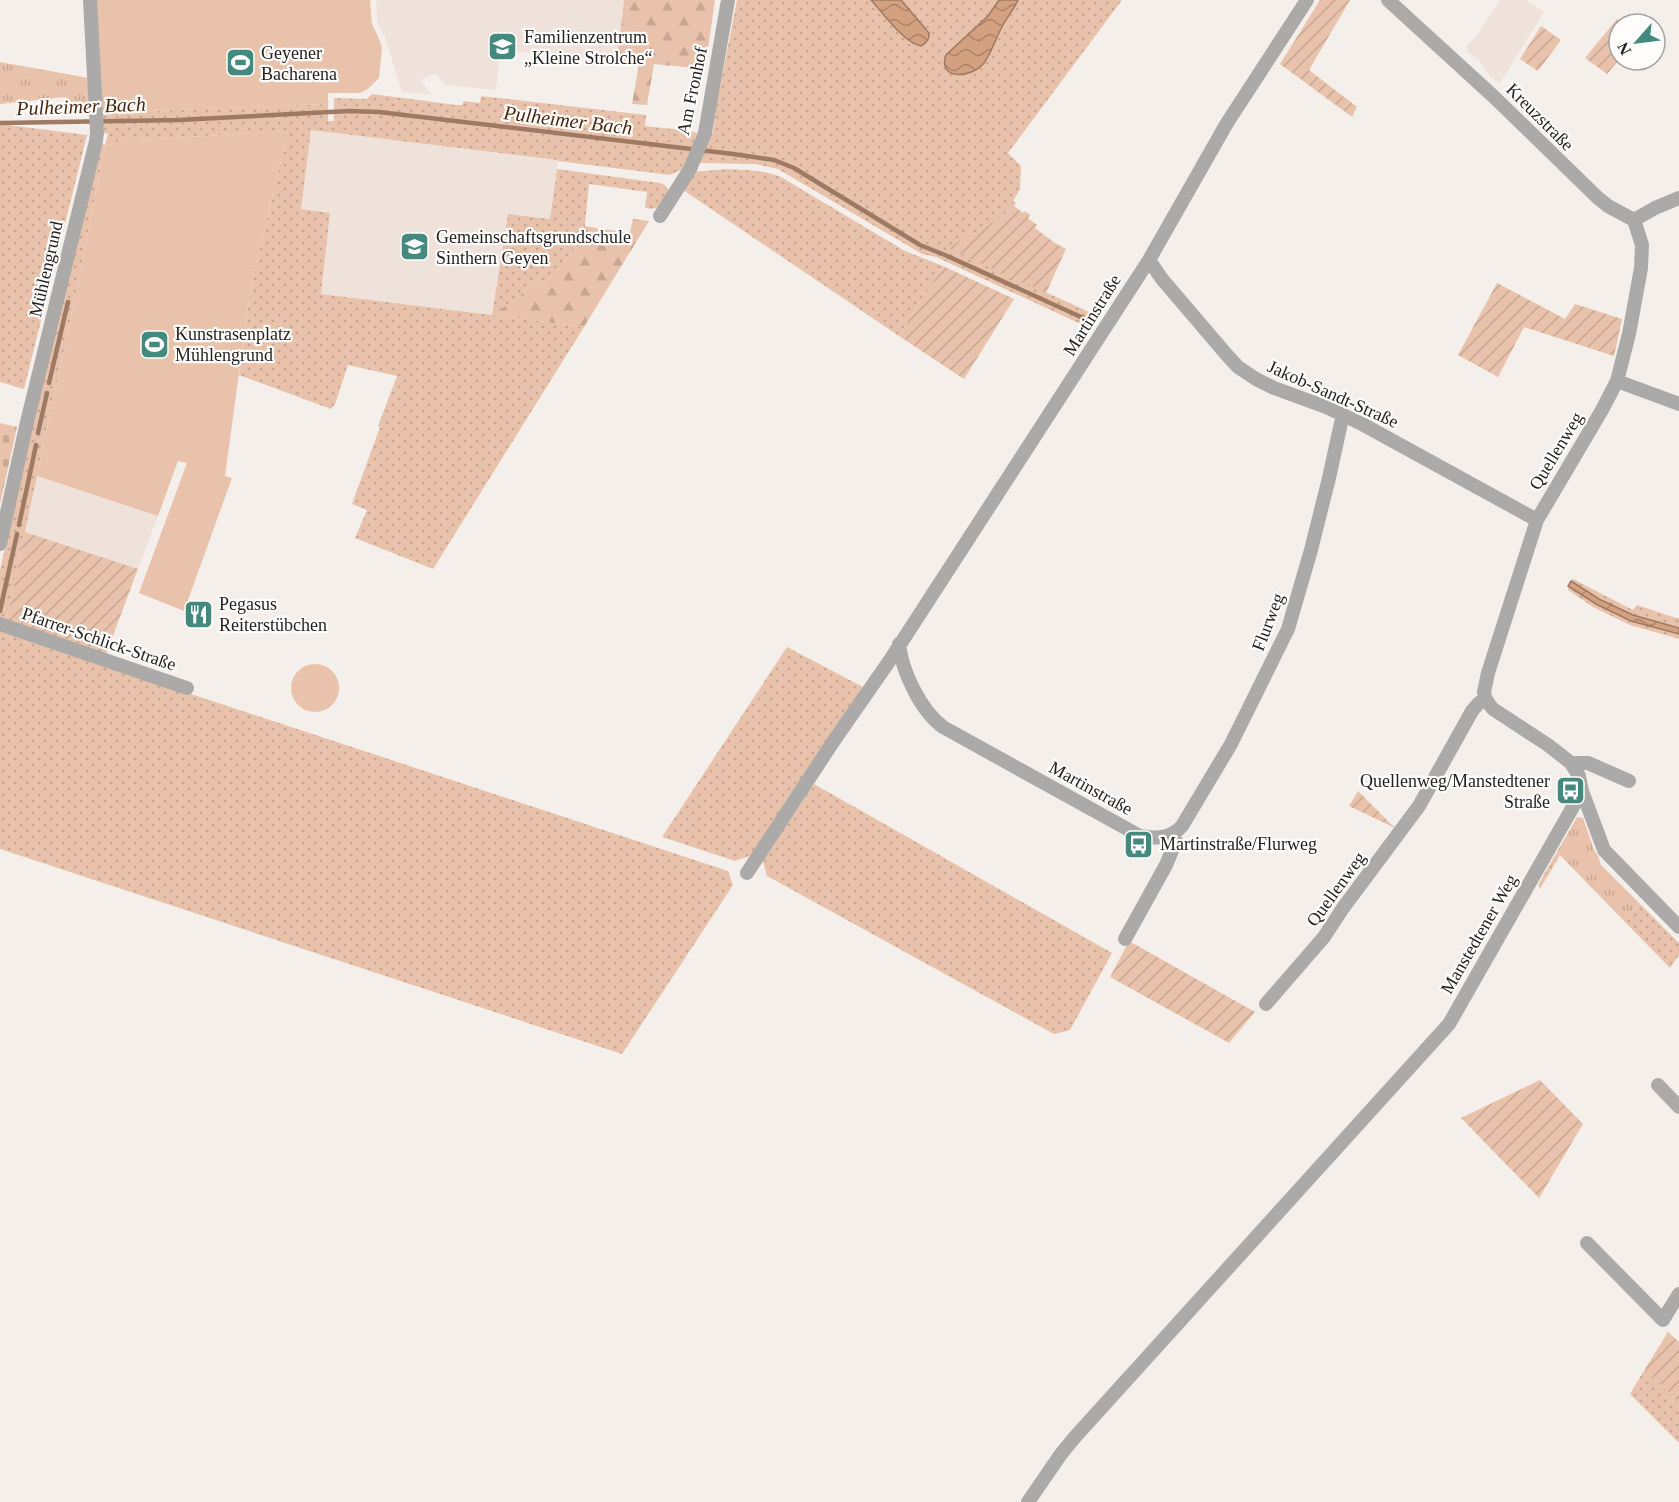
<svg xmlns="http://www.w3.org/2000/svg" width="1679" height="1502" font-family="Georgia,serif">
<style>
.built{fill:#efe2da}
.grass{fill:url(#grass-dots)}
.forest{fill:url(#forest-firs)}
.cemetery{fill:url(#cemetery-stones)}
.park{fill:url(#park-tufts)}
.garden{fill:url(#garden-furrows)}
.pitch{fill:#e8c2aa}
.water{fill:url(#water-waves);stroke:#9f7a63;stroke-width:1.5}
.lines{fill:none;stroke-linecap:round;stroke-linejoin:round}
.stream{stroke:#9f7a63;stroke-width:4.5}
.minor{stroke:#acaaa8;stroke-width:14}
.labels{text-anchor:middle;stroke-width:4.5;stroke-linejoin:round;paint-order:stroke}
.poi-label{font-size:18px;fill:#221f1e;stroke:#fefdfc;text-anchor:start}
.street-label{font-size:18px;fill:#221f1e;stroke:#fefdfc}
.water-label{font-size:20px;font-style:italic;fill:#49270e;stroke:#fefdfc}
</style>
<defs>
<pattern id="grass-dots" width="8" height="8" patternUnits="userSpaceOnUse" patternTransform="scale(1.5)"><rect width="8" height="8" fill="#e8c2aa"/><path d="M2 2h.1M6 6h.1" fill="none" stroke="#c7a692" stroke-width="1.8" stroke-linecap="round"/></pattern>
<pattern id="forest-firs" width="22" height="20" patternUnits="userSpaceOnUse" patternTransform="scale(1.5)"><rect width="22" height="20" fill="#e8c2aa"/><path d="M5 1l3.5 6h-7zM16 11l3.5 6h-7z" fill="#c7a692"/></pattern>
<pattern id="cemetery-stones" width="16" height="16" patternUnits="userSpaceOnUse" patternTransform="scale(1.5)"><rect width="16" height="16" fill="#e8c2aa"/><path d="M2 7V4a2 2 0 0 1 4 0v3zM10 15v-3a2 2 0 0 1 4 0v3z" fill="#c7a692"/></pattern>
<pattern id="park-tufts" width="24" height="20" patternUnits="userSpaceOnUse" patternTransform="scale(1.5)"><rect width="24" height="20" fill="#e8c2aa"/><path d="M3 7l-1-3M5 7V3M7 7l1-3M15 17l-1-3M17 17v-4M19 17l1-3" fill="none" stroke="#c7a692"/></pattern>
<pattern id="garden-furrows" width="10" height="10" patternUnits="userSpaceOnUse" patternTransform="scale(1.5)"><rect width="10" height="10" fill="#e8c2aa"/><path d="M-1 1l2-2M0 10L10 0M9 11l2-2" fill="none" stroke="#c7a692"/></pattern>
<pattern id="water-waves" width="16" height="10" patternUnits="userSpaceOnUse" patternTransform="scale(1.5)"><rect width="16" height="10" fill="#d4a180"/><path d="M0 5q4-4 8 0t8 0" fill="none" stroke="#ac8368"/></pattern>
</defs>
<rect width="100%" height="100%" fill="#f5efeb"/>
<path class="built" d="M 376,0 L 624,0 L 617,61 L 500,50 L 496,90 L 445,85 L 436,73 L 420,80 L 432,95 L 402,92 L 385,38 L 377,22 Z
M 1500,0 L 1526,0 L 1544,12 L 1500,83 L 1490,77 L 1479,60 L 1466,51 L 1468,49 L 1466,47 L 1476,36 Z
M 311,130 L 558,160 L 550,219 L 508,214 L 492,315 L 321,294 L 330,213 L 301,209 Z
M 37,476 L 158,516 L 138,569 L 25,532 Z"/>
<path class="grass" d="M 737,0 L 1122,0 L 1008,153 L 1021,166 L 1020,189 L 1004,216 L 948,248 L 1096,315 L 1090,325 L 1085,326 L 936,257 L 922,254 L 778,169 L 755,164 L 699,163 L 713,132 L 717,103 Z
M 372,94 L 456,105 L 462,105 L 464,101 L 480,103 L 481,96 L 646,115 L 645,126 L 691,131 L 697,133 L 683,169 L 670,175 L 558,161 L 558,160 L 311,130 L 301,209 L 330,213 L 321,294 L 492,315 L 508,214 L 550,219 L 557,169 L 660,183 C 676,188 667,205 656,208 C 652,209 649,209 645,208 L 647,192 L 589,184 L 584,234 L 575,245 L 562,266 L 547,281 L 531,283 L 518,298 L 493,315 L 584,327 L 433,569 L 355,538 L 367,510 L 352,504 L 380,427 L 378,426 L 397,376 L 348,365 L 335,404 L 331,409 L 239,375 L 251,285 L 288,131 L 120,141 L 105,146 L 74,303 L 6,621 L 0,619 L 0,570 L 68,270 L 101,143 L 105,145 L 108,134 L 104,133 L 102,113 L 328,104 L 328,121 L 334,121 L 334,98 L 367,99 Z
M 0,124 L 87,135 L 24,389 L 0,382 Z
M 726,169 C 746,170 763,170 781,177 L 905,251 L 943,266 L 899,336 L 683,190 L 694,172 Z
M 1573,579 L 1633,610 L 1637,605 L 1676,618 L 1679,618 L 1679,628 L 1633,615 L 1599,599 L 1571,581 Z
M 1568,586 L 1596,604 L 1631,621 L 1679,634 L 1679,639 L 1630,625 L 1593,607 L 1568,590 Z
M 0,631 L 728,871 L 733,885 L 622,1054 L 0,849 Z
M 787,647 L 863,687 L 753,855 L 735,861 L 662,837 Z
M 814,784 L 1112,953 L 1070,1030 L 1054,1034 L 767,876 L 763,861 Z
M 1557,852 L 1560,855 L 1540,889 L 1538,885 Z
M 1640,904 L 1679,943 L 1679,955 L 1670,968 L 1623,920 Z
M 1645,1369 L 1679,1403 L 1679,1443 L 1630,1394 Z"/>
<path class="forest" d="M 624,0 L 715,0 L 705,69 L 654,64 L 647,105 L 632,104 L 639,64 L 617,61 Z
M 633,219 L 649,221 L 584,327 L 492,315 L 518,298 L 531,283 L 547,281 L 562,266 L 575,245 L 584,234 L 583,226 L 630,233 Z"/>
<path class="cemetery" d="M 0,423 L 17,427 L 0,504 Z"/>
<path class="park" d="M 0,62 L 89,78 L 90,115 L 65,97 L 0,104 Z
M 1577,817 L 1583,818 L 1594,850 L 1598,856 L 1601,865 L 1640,904 L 1623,920 L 1557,852 Z"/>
<path class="garden" d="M 1320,0 L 1350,0 L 1309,70 L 1357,107 L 1352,117 L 1280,64 Z
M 1617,19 L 1624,24 L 1619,24 L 1619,60 L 1607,74 L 1585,58 Z
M 1541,26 L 1561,40 L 1538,71 L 1520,59 Z
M 1013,201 L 1016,203 L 1014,206 L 1023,213 L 1025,211 L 1030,215 L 1028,218 L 1037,225 L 1035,228 L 1055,243 L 1066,249 L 1046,293 L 947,248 L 1004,216 Z
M 943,266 L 1014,299 L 964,379 L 899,336 Z
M 1497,283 L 1565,319 L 1575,304 L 1622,319 L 1614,356 L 1524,327 L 1498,377 L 1458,355 Z
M 25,532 L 138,569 L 106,654 L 6,621 Z
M 1358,791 L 1395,828 L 1349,806 Z
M 1129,941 L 1255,1012 L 1229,1043 L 1110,977 Z
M 1540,1080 L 1583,1124 L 1539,1198 L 1461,1118 Z
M 1668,1332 L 1679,1342 L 1679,1403 L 1645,1369 Z"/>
<path class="pitch" d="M 93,0 L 370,0 L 372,24 L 377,34 L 382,47 L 379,78 L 368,89 L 360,93 L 328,93 L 328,104 L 102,113 Z
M 288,131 L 251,285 L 225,476 L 232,478 L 184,611 L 139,593 L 187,463 L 178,461 L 158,516 L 37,476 L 74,303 L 105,146 L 120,141 Z
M291 688a24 24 0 1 1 48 0a24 24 0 1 1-48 0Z"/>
<path class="water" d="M 871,0 L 901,0 L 929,33 C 930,39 926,43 921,46 C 905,44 882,12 871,0 Z
M 999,0 L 1018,0 C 1014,9 1008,16 1003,25 C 996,37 992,52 984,63 C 971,79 937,80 946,55 L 988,16 Z
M 1571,581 L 1599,599 L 1633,615 L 1679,628 L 1679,634 L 1631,621 L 1596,604 L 1568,586 Z"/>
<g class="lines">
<path class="stream" d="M 0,123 L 179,120 L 349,111 L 379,112 L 733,154 L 774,160 L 794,168 L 920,245 L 945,255 L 1092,322
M 49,383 L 68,302
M 38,433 L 47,393
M 19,525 L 36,445
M 0,611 L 17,534"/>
<path class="minor" d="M 1388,0 L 1493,96 L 1598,198 L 1608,206 L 1634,220
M 660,216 L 690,169 L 705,133 L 728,0
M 1634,220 L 1642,245 L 1641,268 L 1629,334 L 1617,381 L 1602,410 L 1537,520 L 1488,673 L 1484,692 L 1485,698 L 1489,704 L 1493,709 L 1548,745 L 1571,763 L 1579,776 L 1582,791 L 1604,850 L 1679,927
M 1634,220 L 1655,208 L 1679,198
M 1149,260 L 1162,279 L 1226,354 L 1238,367 L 1256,379 L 1274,388 L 1326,407 L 1362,424 L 1537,520
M 1617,381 L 1679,404
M 0,544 L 27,422 L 96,141 L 97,132 L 90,0
M 0,624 L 187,688
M 899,644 C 902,671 920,710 943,727 L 1140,836 C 1156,839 1170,839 1182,826 L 1231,744 L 1288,629 L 1311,550 L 1329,478 L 1343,414
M 1571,763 L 1588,763 L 1629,781
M 747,873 L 833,742 L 890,660 L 1149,260 L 1227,123 L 1307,0
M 1125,939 L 1166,865 L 1176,841 L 1172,835
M 1266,1004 L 1324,937 L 1343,908 L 1419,806 L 1472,711 L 1478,704 L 1485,698
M 1658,1085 L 1679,1107
M 1587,1243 L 1663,1320 L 1679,1294
M 1028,1502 L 1061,1454 L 1075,1437 L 1449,1024 L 1582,791"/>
</g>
<defs>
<symbol id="school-square" viewBox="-11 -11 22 22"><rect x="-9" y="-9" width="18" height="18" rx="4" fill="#44897e" stroke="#fefdfc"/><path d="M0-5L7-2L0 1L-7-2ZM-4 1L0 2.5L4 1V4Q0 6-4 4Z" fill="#fff"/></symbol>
<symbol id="stadium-square" viewBox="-11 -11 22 22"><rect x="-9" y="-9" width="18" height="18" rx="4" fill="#44897e" stroke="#fefdfc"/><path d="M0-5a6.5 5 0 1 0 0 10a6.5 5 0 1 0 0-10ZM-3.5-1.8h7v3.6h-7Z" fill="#fff"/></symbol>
<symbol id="restaurant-square" viewBox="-11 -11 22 22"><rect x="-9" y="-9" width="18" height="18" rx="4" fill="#44897e" stroke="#fefdfc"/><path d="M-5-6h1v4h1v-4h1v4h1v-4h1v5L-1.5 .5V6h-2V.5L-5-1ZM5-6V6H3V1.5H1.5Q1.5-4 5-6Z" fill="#fff"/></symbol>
<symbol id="bus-square" viewBox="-11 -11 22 22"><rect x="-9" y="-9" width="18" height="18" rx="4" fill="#44897e" stroke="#fefdfc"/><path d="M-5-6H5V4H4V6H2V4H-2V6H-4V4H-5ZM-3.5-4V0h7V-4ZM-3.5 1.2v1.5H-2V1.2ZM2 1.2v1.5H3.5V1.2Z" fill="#fff"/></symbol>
</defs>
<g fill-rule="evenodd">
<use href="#school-square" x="486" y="30" width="33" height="33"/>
<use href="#stadium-square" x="224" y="46" width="33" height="33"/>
<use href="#school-square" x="398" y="230" width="33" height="33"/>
<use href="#stadium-square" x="138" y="328" width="33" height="33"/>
<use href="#restaurant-square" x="182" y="598" width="33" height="33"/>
<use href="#bus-square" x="1554" y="774" width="33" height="33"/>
<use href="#bus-square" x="1122" y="828" width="33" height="33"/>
</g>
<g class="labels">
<g class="poi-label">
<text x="524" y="43">Familienzentrum<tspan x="524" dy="21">„Kleine Strolche“</tspan></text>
<text x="261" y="59">Geyener<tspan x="261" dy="21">Bacharena</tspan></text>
<text x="436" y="243">Gemeinschaftsgrundschule<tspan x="436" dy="21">Sinthern Geyen</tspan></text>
<text x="175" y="340">Kunstrasenplatz<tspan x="175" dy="21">Mühlengrund</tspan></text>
<text x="219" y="610">Pegasus<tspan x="219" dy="21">Reiterstübchen</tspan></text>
<text x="1550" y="787" text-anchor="end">Quellenweg/Manstedtener<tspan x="1550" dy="21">Straße</tspan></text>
<text x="1160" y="850">Martinstraße/Flurweg</text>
</g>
<g class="street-label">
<text transform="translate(692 91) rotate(-78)" y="6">Am Fronhof</text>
<text transform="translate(1540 117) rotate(45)" y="6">Kreuzstraße</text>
<text transform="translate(46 269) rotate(-77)" y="6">Mühlengrund</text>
<text transform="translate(1092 315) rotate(-58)" y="6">Martinstraße</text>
<text transform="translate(1333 394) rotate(24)" y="6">Jakob-Sandt-Straße</text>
<text transform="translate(1556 451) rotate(-59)" y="6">Quellenweg</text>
<text transform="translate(1268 622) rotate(-69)" y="6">Flurweg</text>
<text transform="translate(99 639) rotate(19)" y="6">Pfarrer-Schlick-Straße</text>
<text transform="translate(1091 788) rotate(29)" y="6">Martinstraße</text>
<text transform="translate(1336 889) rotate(-54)" y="6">Quellenweg</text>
<text transform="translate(1479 934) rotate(-60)" y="6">Manstedtener Weg</text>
</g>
<g class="water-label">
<text transform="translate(81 106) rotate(-2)" y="7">Pulheimer Bach</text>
<text transform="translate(568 120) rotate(7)" y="7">Pulheimer Bach</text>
</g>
</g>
<g transform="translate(1637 42) rotate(242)"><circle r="28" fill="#fefdfc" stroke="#a6a4a3" stroke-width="1.5"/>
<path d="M0-4.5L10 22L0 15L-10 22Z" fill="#44897e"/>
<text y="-9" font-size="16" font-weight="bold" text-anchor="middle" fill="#221f1e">N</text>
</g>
</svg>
